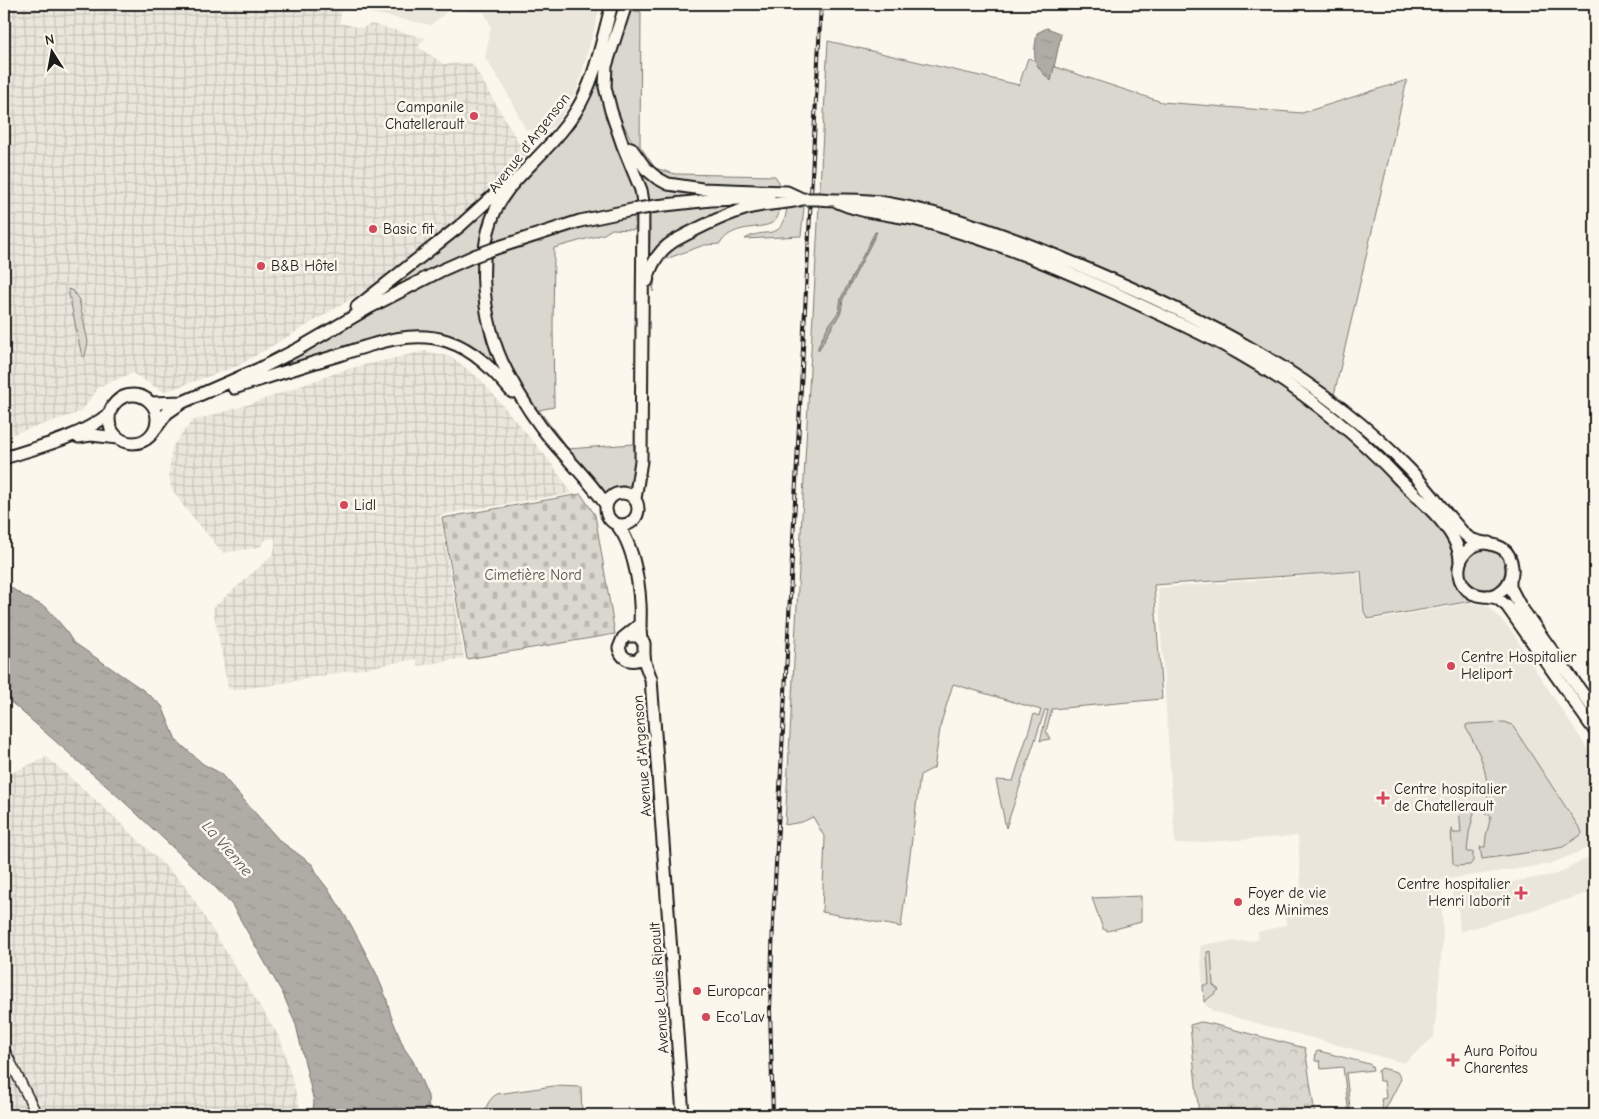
<svg xmlns="http://www.w3.org/2000/svg" width="1599" height="1119" font-family="'Comic Neue',sans-serif">
<style>
.built{fill:#eae6dc}
.industrial{fill:url(#industrial-grid)}
.grass{fill:#dad7ce;stroke:#7b7a75}
.cemetery{fill:url(#cemetery-stones);stroke:#7b7a75}
.park{fill:url(#park-crowns);stroke:#7b7a75}
.water{fill:url(#water-ripples);stroke:#74726e}
.lines{fill:none;stroke-linecap:round;stroke-linejoin:round}
.tertiary-casing{stroke:#1c1c1c;stroke-width:12}
.primary-casing{stroke:#1c1c1c;stroke-width:15}
.tertiary{stroke:#fbf7ec;stroke-width:9}
.primary{stroke:#fbf7ec;stroke-width:11}
.rail-casing{stroke:#1c1c1c;stroke-width:4}
.rail{stroke:#fbf7ec;stroke-width:2;stroke-dasharray:5.5;stroke-linecap:butt}
.primary-bridge-casing{stroke:#1c1c1c;stroke-width:15;stroke-linecap:butt}
.primary-bridge{stroke:#fbf7ec;stroke-width:11}
.poi-dot{fill:#d1495b;stroke:#fbf7ec;stroke-width:2}
.labels{text-anchor:middle;stroke-width:5;stroke-linejoin:round;paint-order:stroke}
.poi-label{font-size:15px;fill:#1c1c1c;stroke:#fbf7ec;text-anchor:start}
.street-label{font-size:15px;fill:#1c1c1c;stroke:#fbf7ec}
.park-label{font-size:15px;fill:#555451;stroke:#fbf7ec}
.water-label{font-size:16px;font-style:italic;fill:#575653;stroke:#fbf7ec}
</style>
<defs>
<pattern id="industrial-grid" width="8" height="8" patternUnits="userSpaceOnUse" patternTransform="scale(1.25)"><rect width="8" height="8" fill="#eae6dc"/><path d="M0 4h8M4 0v8" fill="none" stroke="#c8c5bc"/></pattern>
<pattern id="cemetery-stones" width="16" height="16" patternUnits="userSpaceOnUse" patternTransform="scale(1.25)"><rect width="16" height="16" fill="#dad7ce"/><path d="M2 7V4a2 2 0 0 1 4 0v3zM10 15v-3a2 2 0 0 1 4 0v3z" fill="#bab8b0"/></pattern>
<pattern id="park-crowns" width="20" height="18" patternUnits="userSpaceOnUse" patternTransform="scale(1.25)"><rect width="20" height="18" fill="#dad7ce"/><path d="M2 6a3 3 0 1 1 6 0M12 15a3 3 0 1 1 6 0" fill="none" stroke="#bab8b0"/></pattern>
<pattern id="water-ripples" width="26" height="14" patternUnits="userSpaceOnUse" patternTransform="scale(1.25)"><rect width="26" height="14" fill="#afaca5"/><path d="M2 4q2-2 4 0t4 0M15 11q2-2 4 0t4 0" fill="none" stroke="#96938d"/></pattern>
</defs>
<rect width="100%" height="100%" fill="#fbf7ec"/>
<filter id="ink" filterUnits="userSpaceOnUse"><feTurbulence type="fractalNoise" baseFrequency=".02" numOctaves="2"/><feDisplacementMap in="SourceGraphic" scale="10" xChannelSelector="R" yChannelSelector="G"/><feConvolveMatrix kernelMatrix="1 2 1 2 8 2 1 2 1" color-interpolation-filters="sRGB"/></filter>
<g filter="url(#ink)">
<path class="built" d="M 363,4 L 601,4 L 577,90 L 556,125 L 544,132 L 526,130 L 503,85 L 485,58 L 491,26 L 484,12 L 472,12 L 466,9 L 450,9 L 431,25 L 370,13 Z
M 1359,572 L 1363,612 L 1368,621 L 1471,603 L 1488,606 L 1512,631 L 1535,669 L 1595,760 L 1595,845 L 1550,864 L 1441,880 L 1443,938 L 1434,1037 L 1404,1063 L 1212,1011 L 1204,1003 L 1200,946 L 1212,943 L 1258,940 L 1258,932 L 1286,925 L 1285,907 L 1302,905 L 1298,836 L 1175,844 L 1158,588 Z
M 1595,854 L 1595,891 L 1460,932 L 1458,905 L 1453,905 L 1453,888 L 1510,880 L 1511,882 L 1557,874 Z"/>
<path class="industrial" d="M 4,4 L 344,4 L 341,8 L 340,23 L 362,28 L 371,24 L 425,38 L 418,47 L 444,64 L 472,63 L 517,140 L 529,153 L 459,219 L 370,288 L 238,366 L 164,392 L 132,373 L 99,387 L 81,412 L 4,437 Z
M 425,351 L 452,357 L 481,380 L 548,459 L 572,493 L 440,515 L 464,658 L 418,666 L 416,659 L 272,685 L 233,690 L 228,688 L 213,608 L 266,561 L 273,554 L 275,547 L 275,538 L 266,539 L 260,547 L 223,553 L 181,503 L 178,497 L 171,489 L 169,473 L 172,447 L 192,421 L 253,403 L 347,369 Z
M 47,757 L 110,813 L 184,884 L 281,1040 L 302,1115 L 4,1115 L 4,776 Z"/>
<path class="grass" d="M 636,11 L 641,12 L 640,146 L 655,168 L 675,174 L 775,176 L 779,182 L 779,188 L 677,182 L 653,171 L 635,148 L 617,111 L 612,93 L 611,67 L 627,14 Z
M 828,41 L 1019,85 L 1028,58 L 1162,102 L 1302,113 L 1407,80 L 1334,395 L 1375,458 L 1442,532 L 1452,551 L 1456,586 L 1472,601 L 1368,619 L 1364,612 L 1361,571 L 1154,585 L 1162,699 L 1052,709 L 1046,731 L 1050,739 L 1040,741 L 1048,710 L 1045,710 L 1006,828 L 996,780 L 1013,781 L 1034,714 L 1039,716 L 1041,710 L 953,684 L 941,723 L 934,768 L 920,775 L 901,927 L 822,912 L 825,838 L 813,817 L 802,822 L 785,825 Z
M 598,71 L 600,72 C 595,105 617,134 628,163 C 633,175 635,188 638,200 L 635,201 L 635,205 L 570,217 L 494,243 L 491,242 L 492,234 L 508,196 L 570,127 Z
M 631,158 L 650,178 L 740,191 L 647,202 Z
M 494,199 L 485,245 L 407,283 L 404,276 Z
M 764,202 L 729,213 L 649,264 L 650,229 L 648,213 L 714,204 Z
M 779,206 C 779,210 779,215 777,218 C 769,233 734,220 720,244 L 704,245 L 666,259 L 656,271 L 653,292 L 653,272 L 664,252 L 742,212 Z
M 787,207 L 804,207 L 801,236 L 745,239 C 765,226 783,244 787,207 Z
M 635,215 L 635,230 L 612,229 L 604,234 L 554,248 L 553,326 L 554,407 L 539,410 L 568,449 L 633,444 C 636,458 635,471 631,485 L 616,487 L 605,493 L 552,433 L 522,392 L 491,324 L 487,258 L 492,254 L 561,231 Z
M 483,259 L 481,279 L 505,373 L 432,335 L 272,372 L 271,370 C 341,333 407,284 483,259 Z
M 68,289 L 73,291 L 79,300 L 88,342 L 85,356 L 82,357 Z
M1465 569a20 20 0 1 1 40 0a20 20 0 1 1-40 0Z
M 1505,722 L 1512,725 L 1582,832 L 1581,835 L 1563,847 L 1553,849 L 1482,859 L 1480,847 L 1485,847 L 1486,836 L 1491,816 L 1486,814 C 1492,782 1482,755 1466,728 L 1466,725 L 1469,724 Z
M 1470,802 L 1481,802 L 1481,806 L 1476,805 L 1469,833 L 1467,852 L 1473,852 L 1473,861 L 1470,865 L 1456,866 L 1453,863 L 1451,829 L 1452,828 L 1453,833 L 1461,833 L 1459,806 L 1470,805 Z
M 1141,896 L 1141,922 L 1108,931 L 1103,929 L 1092,898 Z
M 1211,951 L 1213,985 L 1219,990 L 1204,1002 L 1203,985 L 1209,985 L 1207,952 Z
M 1319,1051 L 1369,1064 L 1372,1066 L 1373,1070 L 1346,1073 L 1351,1115 L 1349,1115 L 1343,1067 L 1321,1069 L 1320,1061 L 1315,1061 L 1316,1052 Z
M 1382,1068 L 1397,1072 L 1401,1079 L 1384,1112 L 1383,1111 L 1381,1099 L 1386,1098 L 1384,1081 L 1379,1081 L 1378,1071 Z
M 554,1086 L 581,1087 L 582,1115 L 484,1115 C 486,1106 489,1099 497,1094 Z"/>
<path class="cemetery" d="M 581,494 L 595,515 L 615,634 L 467,659 L 442,518 Z"/>
<path class="park" d="M 1201,1022 L 1212,1024 L 1305,1048 L 1315,1115 L 1199,1115 L 1190,1025 Z"/>
<path class="water" d="M 1047,28 L 1060,33 L 1061,35 L 1051,81 C 1032,63 1033,59 1037,33 Z
M 875,232 L 877,232 L 843,299 L 841,312 L 818,351 L 818,347 L 827,328 L 839,311 L 841,298 Z
M 4,583 L 22,595 L 47,608 L 64,628 L 73,642 L 143,690 L 162,706 L 176,740 L 203,764 L 220,773 L 279,840 L 313,865 L 318,876 L 331,893 L 351,925 L 376,973 L 386,997 L 391,1016 L 404,1048 L 413,1061 L 428,1096 L 429,1115 L 318,1115 L 313,1110 L 314,1102 L 296,1025 L 283,994 L 232,905 L 214,886 L 121,799 L 4,696 Z"/>
<g class="lines">
<defs>
<path id="tertiary" d="M 4,1049 L 37,1115"/>
<path id="primary" d="M 626,4 L 606,66 L 605,87 L 611,111 L 623,146 L 641,190 L 643,202 L 641,461 L 635,499
M 631,148 L 646,169 L 657,178 L 668,184 L 702,189 L 787,192 L 802,199
M 819,199 C 841,201 863,199 885,203 C 952,214 1016,239 1078,265 C 1199,316 1318,374 1410,470 C 1427,488 1442,509 1459,528 C 1462,532 1465,535 1469,538 C 1485,547 1509,539 1512,567 C 1513,574 1510,582 1505,588 C 1499,594 1491,597 1483,596 C 1448,593 1452,542 1489,543
M 836,201 C 856,212 890,214 913,219 C 934,224 955,231 975,237 C 1024,253 1072,274 1119,295 C 1159,314 1199,331 1238,353 C 1298,387 1354,431 1401,481 C 1421,501 1460,531 1460,561
M 656,206 L 711,200 L 769,198
M 496,248 L 580,221 L 632,210
M 647,281 C 651,264 659,250 674,241 C 696,229 728,213 752,207 C 769,203 785,204 802,199
M 357,307 L 461,225 L 506,184
M 234,388 C 268,377 302,366 336,356 C 371,345 410,329 447,341 C 475,350 494,371 512,392
M109 419a24 24 0 1 1 48 0a24 24 0 1 1-48 0Z
M 151,403 L 183,402
M 156,428 L 167,413 L 183,402 L 259,369 L 298,349 L 370,307 L 440,271 L 474,256
M 78,437 L 91,435 L 118,438
M 4,458 C 41,446 79,438 110,413
M606 509a16 16 0 1 1 32 0a16 16 0 1 1-32 0Z
M 606,505 C 591,482 571,463 553,442 C 535,421 520,397 507,372 C 480,322 471,235 509,188 C 531,162 558,140 576,111 C 596,79 602,39 612,4
M 615,523 C 632,540 639,580 640,604 C 641,616 639,627 641,639
M 1510,581 L 1510,587 L 1520,606 L 1595,711
M 1487,596 L 1497,598 L 1507,606 L 1595,731
M 627,636 L 638,636 L 644,643 L 644,654 L 637,660 C 628,662 621,657 619,648 L 623,638 L 639,625
M 644,654 L 645,663 L 651,679 L 683,1115"/>
</defs>
<use href="#tertiary" class="tertiary-casing"/>
<use href="#primary" class="primary-casing"/>
<use href="#tertiary" class="tertiary"/>
<use href="#primary" class="primary"/>
<defs>
<path id="rail" d="M 773,1115 L 770,1010 L 773,922 L 821,4"/>
</defs>
<use href="#rail" class="rail-casing"/>
<use href="#rail" class="rail"/>
<defs>
<path id="primary-bridge" d="M 805,199 L 819,199
M 632,210 L 656,206
M 474,256 L 496,248"/>
</defs>
<use href="#primary-bridge" class="primary-bridge-casing"/>
<use href="#primary-bridge" class="primary-bridge"/>
</g>
</g>
<g class="poi-dot">
<circle cx="474" cy="116" r="5"/>
<circle cx="373" cy="229" r="5"/>
<circle cx="261" cy="266" r="5"/>
<circle cx="344" cy="505" r="5"/>
<circle cx="1451" cy="666" r="5"/>
<path d="M1380.5 790.5h5v5h5v5h-5v5h-5v-5h-5v-5h5z"/>
<path d="M1518.5 885.5h5v5h5v5h-5v5h-5v-5h-5v-5h5z"/>
<circle cx="1238" cy="902" r="5"/>
<circle cx="697" cy="991" r="5"/>
<circle cx="706" cy="1017" r="5"/>
<path d="M1450.5 1052.5h5v5h5v5h-5v5h-5v-5h-5v-5h5z"/>
</g>
<g class="labels">
<g class="poi-label">
<text x="464" y="112" text-anchor="end">Campanile<tspan x="464" dy="17">Chatellerault</tspan></text>
<text x="383" y="234">Basic fit</text>
<text x="271" y="271">B&amp;B Hôtel</text>
<text x="354" y="510">Lidl</text>
<text x="1461" y="662">Centre Hospitalier<tspan x="1461" dy="17">Heliport</tspan></text>
<text x="1394" y="794">Centre hospitalier<tspan x="1394" dy="17">de Chatellerault</tspan></text>
<text x="1510" y="889" text-anchor="end">Centre hospitalier<tspan x="1510" dy="17">Henri laborit</tspan></text>
<text x="1248" y="898">Foyer de vie<tspan x="1248" dy="17">des Minimes</tspan></text>
<text x="707" y="996">Europcar</text>
<text x="716" y="1022">Eco'Lav</text>
<text x="1464" y="1056">Aura Poitou<tspan x="1464" dy="17">Charentes</tspan></text>
</g>
<g class="street-label">
<text transform="translate(529 143) rotate(-52)" y="5">Avenue d'Argenson</text>
<text transform="translate(642 756) rotate(-94)" y="5">Avenue d'Argenson</text>
<text transform="translate(659 988) rotate(-94)" y="5">Avenue Louis Ripault</text>
</g>
<g class="park-label">
<text x="533" y="580">Cimetière Nord</text>
</g>
<g class="water-label">
<text transform="translate(228 848) rotate(49)" y="6">La Vienne</text>
</g>
</g>
<rect width="1599" height="1119" fill="none" stroke="#fbf7ec" stroke-width="20"/>
<rect x="10" y="10" width="1579" height="1099" fill="none" stroke="#1c1c1c" stroke-width="2" filter="url(#ink)"/>
<g transform="translate(52 52) rotate(349)" stroke="#fbf7ec" stroke-width="4" paint-order="stroke">
<path d="M0-4L9 19L0 12L-9 19Z" fill="#1c1c1c"/>
<text y="-8" font-size="14" font-weight="bold" text-anchor="middle" fill="#1c1c1c">N</text>
</g>
</svg>
